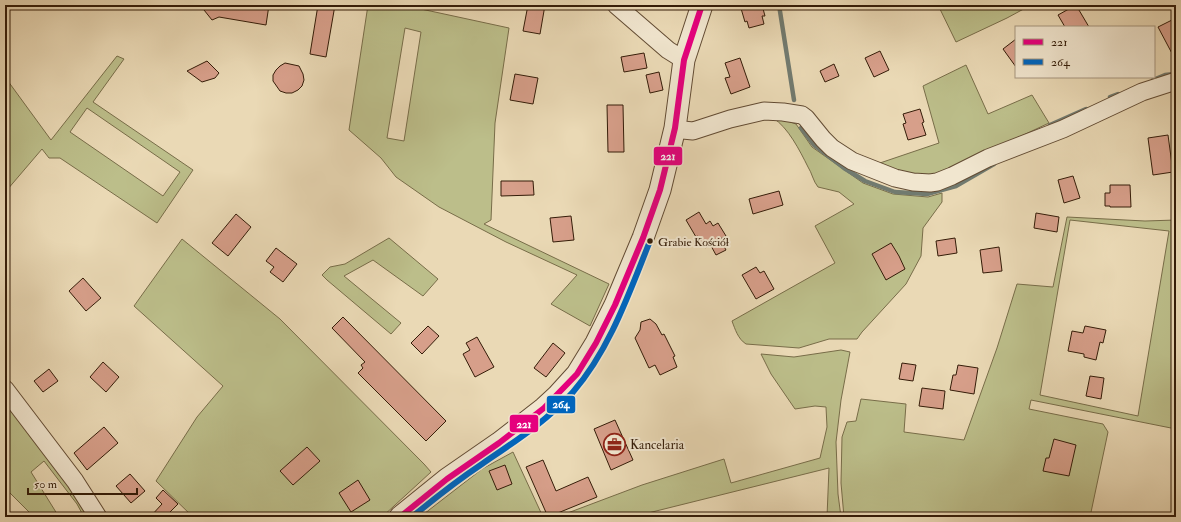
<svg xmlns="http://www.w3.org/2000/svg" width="1181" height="522" font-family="'IM FELL Double Pica',serif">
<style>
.green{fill:#bcbe8a;stroke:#786d49;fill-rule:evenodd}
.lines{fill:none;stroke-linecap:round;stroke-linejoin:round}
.stream{stroke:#717a6f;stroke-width:4.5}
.building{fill:#d79f8a;stroke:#341c08}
.minor-casing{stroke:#624b33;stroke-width:19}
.tertiary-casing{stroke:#624b33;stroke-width:23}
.minor{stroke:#f1e6cf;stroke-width:17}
.tertiary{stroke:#f1e6cf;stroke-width:21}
.bus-1-casing{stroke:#f1e6cf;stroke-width:9}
.bus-2-casing{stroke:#f1e6cf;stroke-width:9}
.bus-1{stroke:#e5007d;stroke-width:6}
.bus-2{stroke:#0065bd;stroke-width:6}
.bus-dot{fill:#341c08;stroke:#f1e6cf;stroke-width:1.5}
.labels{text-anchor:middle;stroke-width:4;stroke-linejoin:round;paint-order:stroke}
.bus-label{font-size:12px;fill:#341c08;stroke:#f1e6cf;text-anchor:start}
.poi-label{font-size:13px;fill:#341c08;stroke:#f1e6cf;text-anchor:start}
.line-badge{stroke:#f1e6cf;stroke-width:1.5}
.badge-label{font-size:11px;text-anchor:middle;font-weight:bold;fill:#fff}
</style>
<rect width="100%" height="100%" fill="#ead9b5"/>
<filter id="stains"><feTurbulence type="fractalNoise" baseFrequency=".005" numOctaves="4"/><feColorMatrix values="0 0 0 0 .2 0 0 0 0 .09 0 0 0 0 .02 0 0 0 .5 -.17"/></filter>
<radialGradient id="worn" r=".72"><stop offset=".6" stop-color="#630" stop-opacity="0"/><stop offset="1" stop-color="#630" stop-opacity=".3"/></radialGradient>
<path class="green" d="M 368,5 L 415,5 L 421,9 L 509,28 L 495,123 L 491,220 L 484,224 L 609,284 L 590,326 L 551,304 L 577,275 L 506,242 L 439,207 L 396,177 L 381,158 L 349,130 ZM 405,28 L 421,32 L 404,141 L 387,138 Z
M 938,5 L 1031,5 L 1007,18 L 956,42 Z
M 117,56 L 124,59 L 93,102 L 193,170 L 157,223 L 60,158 L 49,158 L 42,149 L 7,190 L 5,188 L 5,77 L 51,140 ZM 87,108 L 180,172 L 163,196 L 70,132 Z
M 966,65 L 988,114 L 1032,95 L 1049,123 L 938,175 L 911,175 L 874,165 L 939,143 L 923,86 Z
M 773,118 L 785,120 L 796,124 L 812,147 L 863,183 L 893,194 L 928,197 L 942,193 L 942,202 L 923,228 L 921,256 L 906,284 L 862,332 L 857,339 L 829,339 L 799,348 L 746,344 C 738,339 735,329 732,321 L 835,263 L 815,226 L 854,204 L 839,192 L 818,187 C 813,181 812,173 808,167 C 800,151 788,127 773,118 Z
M 1067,217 L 1145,221 L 1176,220 L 1176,429 L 1031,400 L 1029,409 L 1103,424 L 1108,432 L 1090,517 L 844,517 L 841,483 L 842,437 L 847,422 L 856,421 L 861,399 L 906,404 L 904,432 L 964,440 L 997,348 L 1017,284 L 1053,287 ZM 1070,220 L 1169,231 L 1138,416 L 1040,395 Z
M 389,238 L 438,279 L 423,296 L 373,260 L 344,276 L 401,323 L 391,334 L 327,280 L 322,275 L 330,267 L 345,264 Z
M 182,239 L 280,319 L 424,464 L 431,472 L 382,517 L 193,517 L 156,481 L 197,417 L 223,386 L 134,306 Z
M 841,350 L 850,352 L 841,400 L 836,442 L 838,494 L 841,517 L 827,517 L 829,468 L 632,517 L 557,517 L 642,485 L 724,459 L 731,483 L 820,458 L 827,427 L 826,407 L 815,406 L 795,409 L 771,374 L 761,354 L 794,357 Z
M 5,400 L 93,517 L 84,517 L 77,504 L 44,461 L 31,472 L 59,517 L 34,517 L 5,488 Z
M 513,452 L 543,517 L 420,517 L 482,469 Z"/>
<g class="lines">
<path class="stream" d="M 779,5 L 794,100
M 1153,80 L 1165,75 L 1174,74
M 1110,97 L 1118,94
M 1050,125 L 1086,109
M 801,128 L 814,145 L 844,168 L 865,181 L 895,192 L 927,194 L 956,186 L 994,164"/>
</g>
<path class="building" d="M 200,5 L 269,5 L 266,25 L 219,17 L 212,20 Z
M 318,5 L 335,5 L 326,57 L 310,54 Z
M 528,5 L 545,5 L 540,34 L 523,31 Z
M 740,5 L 762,5 L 765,16 L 762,16 L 764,24 L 749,28 L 747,21 L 745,22 Z
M 1076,5 L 1089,27 L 1065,27 L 1058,15 Z
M 1176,18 L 1176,61 L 1158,27 Z
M 1016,39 L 1016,67 L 1003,49 Z
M 880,51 L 889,70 L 874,77 L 865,58 Z
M 644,53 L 647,68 L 624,72 L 621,57 Z
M 740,58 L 750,87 L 731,94 L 725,78 L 730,77 L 725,63 Z
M 207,61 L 219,73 L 215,78 L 202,82 L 187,71 Z
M 285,63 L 299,66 L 303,74 L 304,80 L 302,86 L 298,90 L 292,93 L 286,93 L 280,91 L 273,81 L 273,75 L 276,70 L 280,66 Z
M 834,64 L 839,76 L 825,82 L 820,71 Z
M 659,72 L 663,90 L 650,93 L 646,75 Z
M 515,74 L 538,78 L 533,104 L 510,100 Z
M 607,105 L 623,105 L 624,152 L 608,152 Z
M 920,109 L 924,122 L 922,123 L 926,135 L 908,140 L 903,124 L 906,123 L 903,114 Z
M 1168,135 L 1173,172 L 1153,175 L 1148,138 Z
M 1073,176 L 1080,198 L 1064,203 L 1058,180 Z
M 501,181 L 533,181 L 534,195 L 501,196 Z
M 1110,185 L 1130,185 L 1131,207 L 1110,207 L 1110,206 L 1105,206 L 1105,193 L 1110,193 Z
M 779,191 L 783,205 L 753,214 L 749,199 Z
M 699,212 L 706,224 L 710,221 L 713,226 L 718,223 L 726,236 L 720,239 L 726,250 L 716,255 L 710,244 L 705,248 L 698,236 L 696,237 L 686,220 Z
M 1036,213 L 1059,217 L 1057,232 L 1034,228 Z
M 236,214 L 251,227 L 228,256 L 212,243 Z
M 571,216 L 574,240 L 553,242 L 550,218 Z
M 955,238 L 957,253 L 938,256 L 936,241 Z
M 891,243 L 899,256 L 905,269 L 886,280 L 872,254 Z
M 999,247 L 1002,271 L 983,273 L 980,250 Z
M 276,248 L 297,264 L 283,282 L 270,272 L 274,267 L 266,261 Z
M 756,267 L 760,273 L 764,271 L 774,289 L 756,299 L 742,275 Z
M 83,278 L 101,298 L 86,311 L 69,291 Z
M 343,317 L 446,421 L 426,441 L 358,373 L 363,368 L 361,365 L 365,362 L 332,328 Z
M 650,319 L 656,324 L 662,335 L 664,334 L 675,356 L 673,357 L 677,367 L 660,375 L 655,365 L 649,368 L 635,338 L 640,330 L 641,322 Z
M 428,326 L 439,336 L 422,354 L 411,343 Z
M 1085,326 L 1106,330 L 1103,343 L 1100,342 L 1096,360 L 1084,357 L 1084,354 L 1068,351 L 1072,331 L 1083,333 Z
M 477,337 L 494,367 L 475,377 L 463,354 L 470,350 L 466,343 Z
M 553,343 L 565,353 L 546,377 L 534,368 Z
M 103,362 L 119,377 L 106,392 L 90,377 Z
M 902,363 L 916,365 L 913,381 L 899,379 Z
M 958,365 L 978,368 L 974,394 L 950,390 L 953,375 L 956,375 Z
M 49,369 L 58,381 L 43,392 L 34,381 Z
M 1090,376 L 1104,378 L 1101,399 L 1086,396 Z
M 922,388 L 945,391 L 943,409 L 919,406 Z
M 615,420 L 633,460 L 611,470 L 594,429 Z
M 104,427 L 118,443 L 87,470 L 74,453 Z
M 1054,439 L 1076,445 L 1069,476 L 1043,471 L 1046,458 L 1049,458 Z
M 307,447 L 320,461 L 293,485 L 280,471 Z
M 543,460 L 556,491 L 588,477 L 597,497 L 548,517 L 526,467 Z
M 505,465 L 512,484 L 497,490 L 489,471 Z
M 130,474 L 145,491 L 131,503 L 116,486 Z
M 358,480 L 370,500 L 351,512 L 339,493 Z
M 163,490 L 178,504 L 165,517 L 150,517 L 162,504 L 156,498 Z"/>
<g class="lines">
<defs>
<path id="minor" d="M 616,5 L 668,50 L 684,60
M 675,128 L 683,130 L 693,131 L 730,119 L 764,111 L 783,112 L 802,115 L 806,118 L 823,139 L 832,148 L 852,161 L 895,178 L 913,182 L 930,183 L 937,182 L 952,176 L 988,158 L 1063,129 L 1142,92 L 1176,81
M 5,389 L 75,481 L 98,517"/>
<path id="tertiary" d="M 400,517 L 447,479 L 499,443 L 544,408 L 557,396 L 577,374 L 596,343 L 615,305 L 625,281 L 643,238 L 660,190 L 675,128 L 684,60 L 702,5"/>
</defs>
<use href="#minor" class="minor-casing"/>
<use href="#tertiary" class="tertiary-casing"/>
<use href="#minor" class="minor"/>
<use href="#tertiary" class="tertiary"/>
<defs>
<path id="bus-1" d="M 400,517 L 447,479 L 499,443 L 544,408 L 577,374 L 596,343 L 615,305 L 643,238 L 660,190 L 675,128 L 684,60 L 702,5"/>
<path id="bus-2" d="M 412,517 C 435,498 458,480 482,464 C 514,442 547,421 573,392 C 610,349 629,293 650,241"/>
</defs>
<use href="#bus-1" class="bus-1-casing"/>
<use href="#bus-2" class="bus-2-casing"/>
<use href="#bus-1" class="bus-1"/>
<use href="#bus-2" class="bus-2"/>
</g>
<defs>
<symbol id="office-ring" viewBox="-11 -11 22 22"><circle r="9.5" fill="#f1e6cf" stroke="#8f2418" stroke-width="1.5"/><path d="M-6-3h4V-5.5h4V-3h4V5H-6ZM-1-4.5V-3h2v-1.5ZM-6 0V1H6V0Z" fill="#8f2418"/></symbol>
</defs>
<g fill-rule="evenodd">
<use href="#office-ring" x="602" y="432" width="25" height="25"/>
</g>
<circle class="bus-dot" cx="650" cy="241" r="3.5"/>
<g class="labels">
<g class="bus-label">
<text x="658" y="246">Grabie Kościół</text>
</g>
<g class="poi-label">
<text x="630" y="449">Kancelaria</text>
</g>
</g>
<g class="line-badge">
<rect x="653" y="146" width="30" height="20" rx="4" fill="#e5007d"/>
<rect x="546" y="395" width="30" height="19" rx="4" fill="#0065bd"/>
<rect x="509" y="414" width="30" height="19" rx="4" fill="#e5007d"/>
</g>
<g class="badge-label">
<text x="668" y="160">221</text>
<text x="561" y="408">264</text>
<text x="524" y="428">221</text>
</g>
<rect width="1181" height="522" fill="none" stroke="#ead9b5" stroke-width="20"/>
<rect x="6" y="6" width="1169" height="510" fill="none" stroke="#341c08" stroke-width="2"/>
<rect x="10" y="10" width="1161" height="502" fill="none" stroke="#341c08"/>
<rect x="1015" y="26" width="140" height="52" fill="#f1e6cf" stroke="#a5957f"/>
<rect x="1023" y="39" width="20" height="6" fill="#e5007d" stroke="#a5957f"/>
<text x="1051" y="46" font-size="12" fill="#341c08">221</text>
<rect x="1023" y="59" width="20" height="6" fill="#0065bd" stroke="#a5957f"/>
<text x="1051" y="66" font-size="12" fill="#341c08">264</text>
<path d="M28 488v6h109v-6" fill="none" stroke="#341c08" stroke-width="2"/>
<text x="34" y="488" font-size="12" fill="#341c08" stroke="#f1e6cf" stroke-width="3" paint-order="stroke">50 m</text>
<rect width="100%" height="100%" filter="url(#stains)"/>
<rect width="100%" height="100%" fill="url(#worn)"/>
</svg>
